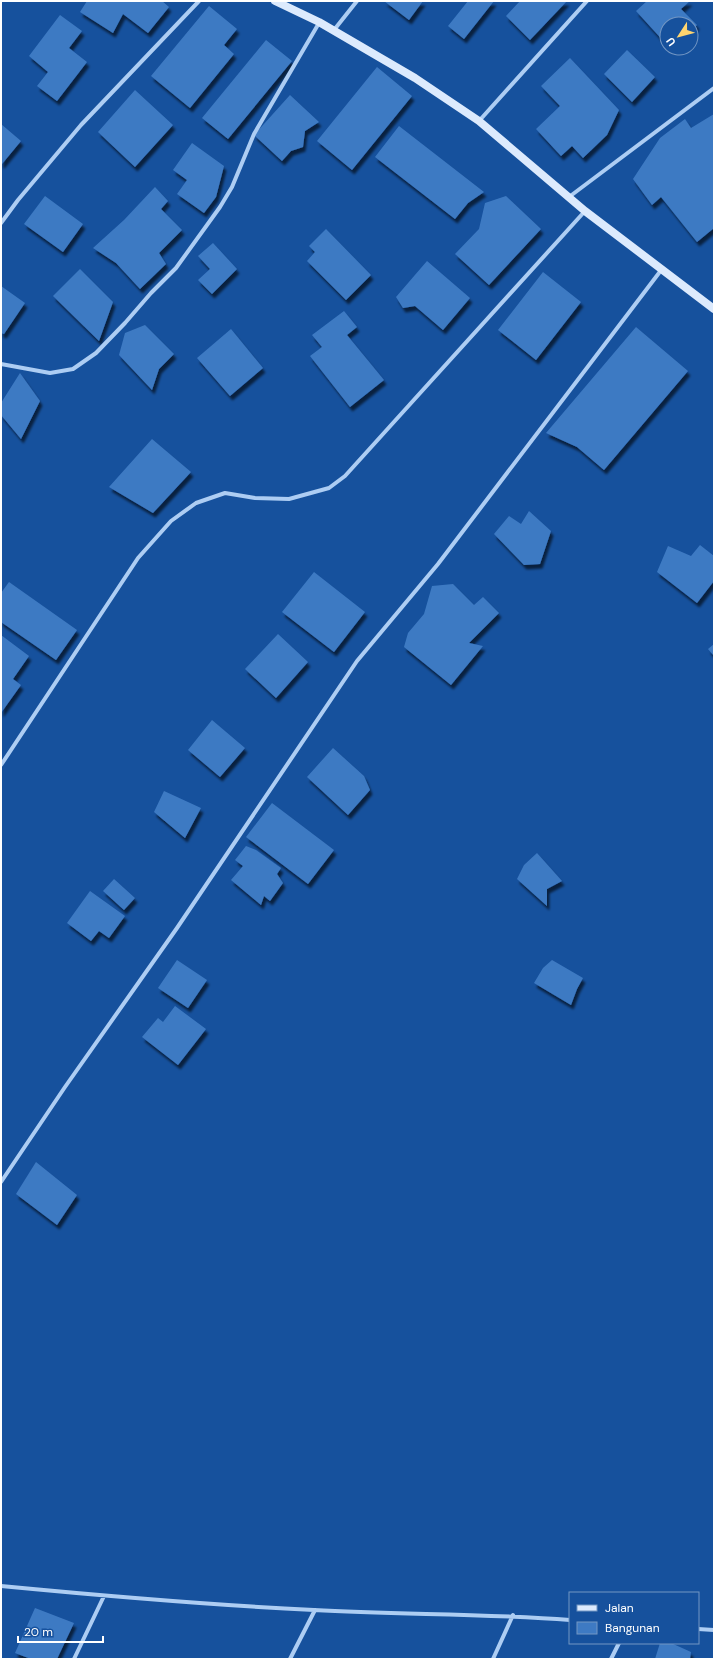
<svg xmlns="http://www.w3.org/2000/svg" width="715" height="1660" font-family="'DM Sans',sans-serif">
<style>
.building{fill:#3e7ac3;filter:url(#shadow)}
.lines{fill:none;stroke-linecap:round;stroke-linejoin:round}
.street{stroke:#adcdf3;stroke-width:4}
.secondary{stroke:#dceafd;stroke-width:8}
</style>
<defs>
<filter id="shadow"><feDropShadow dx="2.5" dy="4.5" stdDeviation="1" flood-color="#0009"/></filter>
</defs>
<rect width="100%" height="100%" fill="#16519d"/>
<path class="building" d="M 87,1 L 162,1 L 169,7 L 148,33 L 123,14 L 113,33 L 80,12 Z
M 384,1 L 423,1 L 409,20 Z
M 468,1 L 494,1 L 464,39 L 448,26 Z
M 520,1 L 567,1 L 530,40 L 506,16 Z
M 647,1 L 690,1 L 681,9 L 697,25 L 691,31 L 691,24 L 667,24 L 667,45 L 636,11 Z
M 209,6 L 237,29 L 224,45 L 234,54 L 190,108 L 151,76 Z
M 60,15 L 82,31 L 69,48 L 87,62 L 57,101 L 37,86 L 48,72 L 29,56 Z
M 266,40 L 292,61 L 228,139 L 202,118 Z
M 627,50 L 655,77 L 632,102 L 604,74 Z
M 570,58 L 619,110 L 607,135 L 583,158 L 572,146 L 561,156 L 536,129 L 560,106 L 541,86 Z
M 377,67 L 412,96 L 352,170 L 317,141 Z
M 135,90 L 173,125 L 135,167 L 98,132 Z
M 290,95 L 319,122 L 305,131 L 303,147 L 291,151 L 282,161 L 254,135 Z
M 714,114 L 714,228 L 697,242 L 661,197 L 652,205 L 633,179 L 660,138 L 685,119 L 691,128 Z
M 1,124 L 21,141 L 2,164 L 1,164 Z
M 399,126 L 484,192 L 468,203 L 455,219 L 375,157 Z
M 192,143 L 224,166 L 216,197 L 204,213 L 177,194 L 187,180 L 173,170 Z
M 155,187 L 168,201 L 161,209 L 182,230 L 159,253 L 166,264 L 140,289 L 116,263 L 93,248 L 124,220 Z
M 45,196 L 83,224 L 63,252 L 24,224 Z
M 506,196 L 541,229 L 489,285 L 455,254 L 479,229 L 485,203 Z
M 326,229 L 371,275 L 346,300 L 307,261 L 315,252 L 309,246 Z
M 213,243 L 237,269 L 212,294 L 198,280 L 210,269 L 198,256 Z
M 427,261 L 470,298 L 443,330 L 415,306 L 403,308 L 396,297 Z
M 80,269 L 113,302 L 99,341 L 53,296 Z
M 543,272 L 581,302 L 536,360 L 498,330 Z
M 1,286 L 25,303 L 4,334 L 1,333 Z
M 344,311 L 357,327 L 347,335 L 384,380 L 350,407 L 310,356 L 322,347 L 312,335 Z
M 145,325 L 174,354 L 159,369 L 152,390 L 119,355 L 125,333 Z
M 636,327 L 688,371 L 604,470 L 577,447 L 546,433 Z
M 231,329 L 263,368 L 230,396 L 197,358 Z
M 20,373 L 40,401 L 21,439 L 1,415 L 1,403 Z
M 152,439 L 191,472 L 153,513 L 109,487 Z
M 529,511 L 551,531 L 540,564 L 524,565 L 494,534 L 509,516 L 521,524 Z
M 700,545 L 714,556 L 714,581 L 697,603 L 657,572 L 668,546 L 691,556 Z
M 314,572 L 365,612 L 334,652 L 282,612 Z
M 9,582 L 77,630 L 56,660 L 1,622 L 1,593 Z
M 453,584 L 474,605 L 483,597 L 499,613 L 469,643 L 483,646 L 451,685 L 404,647 L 408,633 L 424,614 L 432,586 Z
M 278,634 L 308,662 L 276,698 L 245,669 Z
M 1,635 L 29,656 L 13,679 L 21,685 L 1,713 Z
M 714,644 L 714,656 L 708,649 Z
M 212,720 L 245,748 L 220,777 L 188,750 Z
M 333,748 L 364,776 L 370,790 L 348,815 L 307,777 Z
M 164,791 L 201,808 L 185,838 L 154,812 Z
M 272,803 L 334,850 L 308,884 L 246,837 Z
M 246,846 L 256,850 L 281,868 L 277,874 L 283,883 L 270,901 L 264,896 L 261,905 L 231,880 L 243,866 L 235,860 Z
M 537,853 L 562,881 L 547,889 L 547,906 L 517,879 L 524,865 Z
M 114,879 L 135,898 L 124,910 L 103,891 Z
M 90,891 L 125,916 L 109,938 L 99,931 L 91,941 L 67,923 Z
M 177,960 L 207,980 L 188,1008 L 158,988 Z
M 552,960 L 583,978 L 577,989 L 571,1005 L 534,983 L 543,968 Z
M 175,1006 L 206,1029 L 178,1065 L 142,1037 L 158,1018 L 163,1022 Z
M 36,1162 L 77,1195 L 57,1225 L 16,1194 Z
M 35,1608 L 74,1623 L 57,1659 L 31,1659 L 15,1653 Z
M 660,1643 L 671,1643 L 691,1652 L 690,1659 L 655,1659 Z"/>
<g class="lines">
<path class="street" d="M 334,30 L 357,1
M 479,121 L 587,1
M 569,197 L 714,88
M 1,223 L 18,200 L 81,125 L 199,1
M 1,364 L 50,373 L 73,369 L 96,353 L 125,323 L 151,293 L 176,268 L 220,207 L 232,187 L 254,134 L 319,23
M 1,765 L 138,558 L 171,521 L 196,503 L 225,493 L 255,498 L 289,499 L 329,488 L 345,476 L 585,211
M 1,1182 L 65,1087 L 177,928 L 357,661 L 438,564 L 662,269
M 1,1586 C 105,1596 209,1605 314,1610 C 399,1615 485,1613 570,1620
M 698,1629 L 714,1630
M 74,1659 L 104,1596
M 290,1659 L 315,1610
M 493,1659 L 513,1615
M 611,1659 L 619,1643"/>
<path class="secondary" d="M 275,1 L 319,22 L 415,78 L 479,121 L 585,211 L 714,309"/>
</g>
<rect width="715" height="1660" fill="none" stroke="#ffffff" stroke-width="4"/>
<rect x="569" y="1592" width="130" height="52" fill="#16519d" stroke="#7397c4"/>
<rect x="577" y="1605" width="20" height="6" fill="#dceafd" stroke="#7397c4"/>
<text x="605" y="1612" font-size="12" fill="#ffffff">Jalan</text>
<rect x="577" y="1622" width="20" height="12" fill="#3e7ac3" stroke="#7397c4"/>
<text x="605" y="1632" font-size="12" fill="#ffffff">Bangunan</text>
<g transform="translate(679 36) rotate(234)"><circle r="19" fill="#16519d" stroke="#7397c4"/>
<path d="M0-3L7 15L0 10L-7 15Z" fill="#ffd56f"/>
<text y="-6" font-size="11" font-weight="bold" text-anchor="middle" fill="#ffffff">U</text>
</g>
<path d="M18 1636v6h85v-6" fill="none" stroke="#ffffff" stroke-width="2"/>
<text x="24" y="1636" font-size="12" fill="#ffffff" stroke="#16519d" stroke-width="3" paint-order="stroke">20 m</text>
</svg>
